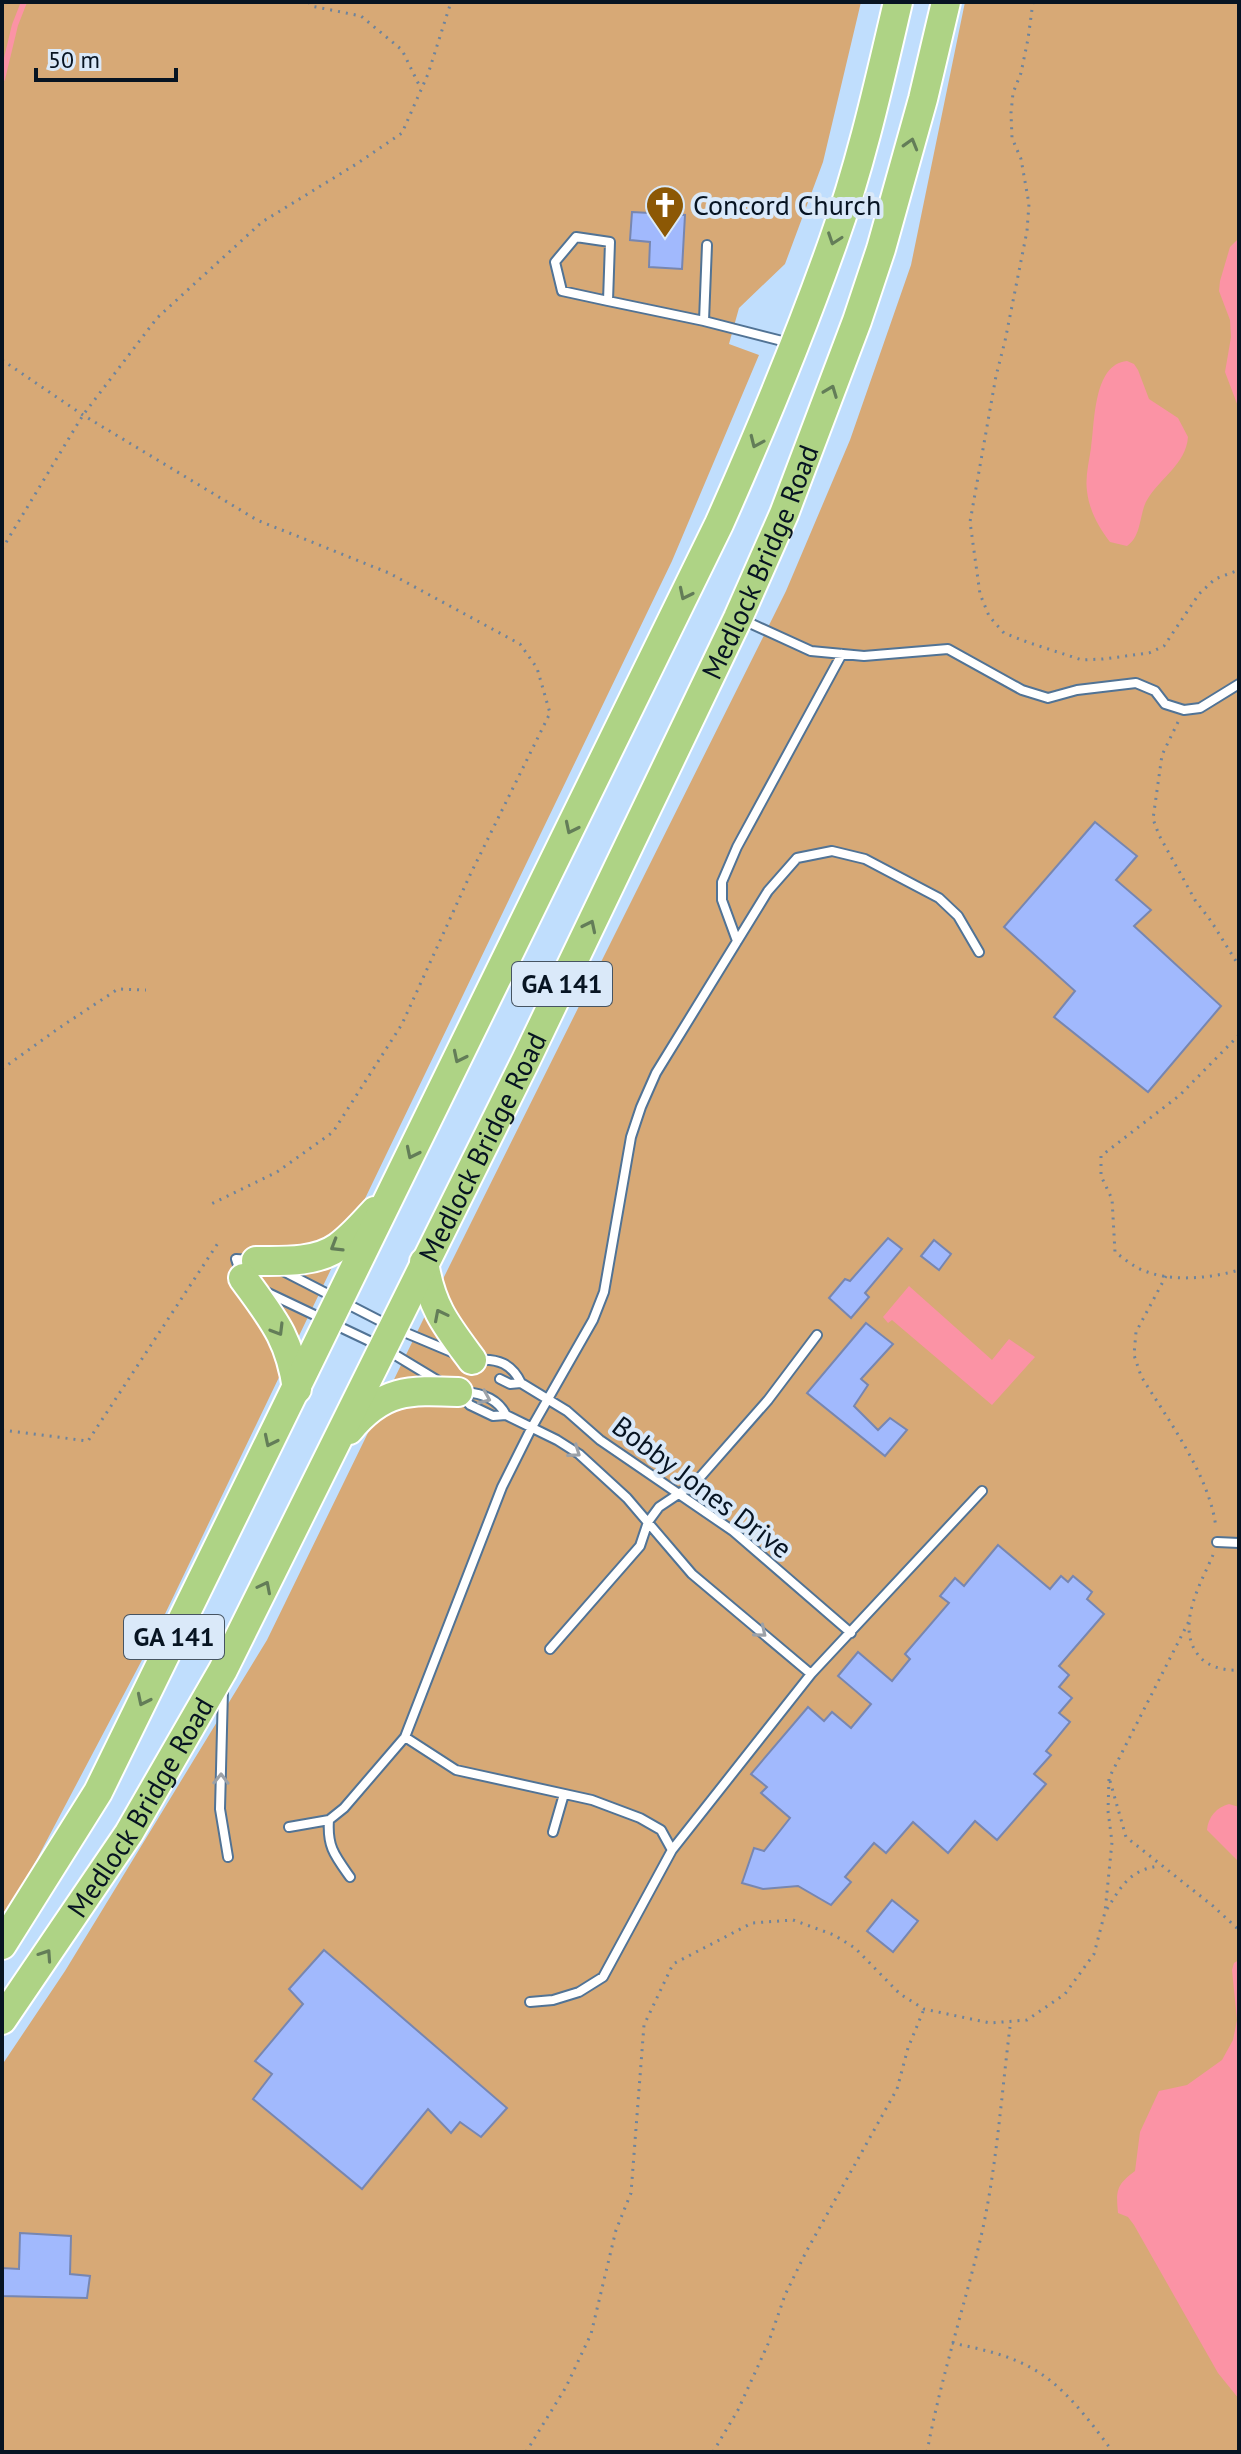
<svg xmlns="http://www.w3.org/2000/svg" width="1241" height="2454" font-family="'PT Sans',sans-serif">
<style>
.green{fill:#d7a976}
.water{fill:#fb93a5}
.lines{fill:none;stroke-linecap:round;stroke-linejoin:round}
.stream{stroke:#fb93a5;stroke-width:6}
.building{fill:#a1b9fd;stroke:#7786b0;stroke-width:2}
.lane-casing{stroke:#517395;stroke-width:12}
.highway-casing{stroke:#fff;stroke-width:32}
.path{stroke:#6e849c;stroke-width:3;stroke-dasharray:2 6;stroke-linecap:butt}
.lane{stroke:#fff;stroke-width:8}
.highway{stroke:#aed385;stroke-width:28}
.oneway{stroke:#637d58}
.oneway2{stroke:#9ca1a7}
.labels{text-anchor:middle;stroke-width:8;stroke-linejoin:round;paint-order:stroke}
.shield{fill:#dae9f9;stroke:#465462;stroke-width:2}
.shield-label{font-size:26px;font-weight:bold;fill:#071422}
.poi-label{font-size:28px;fill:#071422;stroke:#dae9f9;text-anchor:start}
.street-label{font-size:28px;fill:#071422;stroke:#dae9f9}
</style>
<rect width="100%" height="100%" fill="#c0defd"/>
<path class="green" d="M 2,2 L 861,2 L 823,162 L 785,264 L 739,308 L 729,344 L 759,355 L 672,561 L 152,1641 L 18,1895 L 2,1920 Z
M 965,2 L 1239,2 L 1239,2452 L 2,2452 L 2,2065 L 65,1971 L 267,1640 L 441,1283 L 786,591 L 850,440 L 911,265 Z"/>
<path class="water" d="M 1239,238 L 1239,409 L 1225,372 L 1231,337 L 1230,320 L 1219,291 L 1220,281 L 1230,247 Z
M 1127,361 L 1134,364 L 1138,370 L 1149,399 L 1178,418 L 1188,437 C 1186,464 1160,478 1147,500 C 1139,514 1142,536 1127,546 L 1110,542 C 1099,528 1089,510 1087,491 C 1085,477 1089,462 1091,448 C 1095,423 1093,364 1127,361 Z
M 909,1286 L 992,1360 L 1009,1339 L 1035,1357 L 992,1405 L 892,1320 L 888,1323 L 883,1317 Z
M 1229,1804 L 1239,1807 L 1239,1862 L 1207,1830 C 1208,1817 1217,1807 1229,1804 Z
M 1239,1960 L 1239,2399 L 1218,2373 L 1134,2225 L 1128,2217 L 1118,2213 C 1116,2191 1116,2185 1135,2171 L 1140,2132 L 1159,2091 L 1187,2085 L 1222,2060 L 1233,2040 L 1237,2020 L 1232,1970 L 1234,1963 Z"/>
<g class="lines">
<path class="stream" d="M 2,79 L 15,25 L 24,2"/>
</g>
<path class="building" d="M 632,212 L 685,215 L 682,269 L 649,267 L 650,242 L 630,240 Z
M 1095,822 L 1137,856 L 1116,880 L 1151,910 L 1134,926 L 1221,1006 L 1148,1092 L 1054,1017 L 1075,991 L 1004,927 Z
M 888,1238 L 902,1249 L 865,1293 L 869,1297 L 851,1318 L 829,1298 L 845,1279 L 850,1281 Z
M 934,1240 L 951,1254 L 939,1270 L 921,1256 Z
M 866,1323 L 893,1344 L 861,1379 L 868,1385 L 854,1406 L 878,1430 L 890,1418 L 907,1430 L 885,1456 L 807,1393 Z
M 998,1545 L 1050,1589 L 1061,1576 L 1068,1582 L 1073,1576 L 1092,1592 L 1087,1599 L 1104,1614 L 1059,1666 L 1069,1675 L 1059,1687 L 1072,1698 L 1059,1713 L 1070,1722 L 1046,1751 L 1051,1755 L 1034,1774 L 1046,1784 L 997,1840 L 975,1821 L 948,1853 L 913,1822 L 886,1853 L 874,1843 L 845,1877 L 851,1882 L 831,1905 L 798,1886 L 763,1889 L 742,1883 L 754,1848 L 764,1851 L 790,1818 L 761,1793 L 767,1787 L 751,1774 L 808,1707 L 824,1721 L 832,1712 L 851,1728 L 871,1704 L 838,1676 L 858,1652 L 892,1681 L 910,1659 L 905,1654 L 949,1603 L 940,1596 L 955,1578 L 964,1586 Z
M 892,1900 L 918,1921 L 893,1952 L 867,1931 Z
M 324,1950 L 507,2108 L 481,2137 L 460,2122 L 451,2133 L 428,2109 L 362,2189 L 253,2099 L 272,2074 L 255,2061 L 303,2004 L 289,1989 Z
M 20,2233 L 71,2236 L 70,2274 L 90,2276 L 87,2298 L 2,2296 L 2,2268 L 19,2269 Z"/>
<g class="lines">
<defs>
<path id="lane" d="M 707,245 L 704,321 L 790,343
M 608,301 L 562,291 L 555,262 L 576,237 L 610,242 L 608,301 L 704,321
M 743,620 L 811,651 L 864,656 L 948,649 L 1022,690 L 1048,698 L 1077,690 L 1136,683 L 1155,691 L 1165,704 L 1184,710 L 1200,708 L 1239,684
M 737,941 L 722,900 L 722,882 L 737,847 L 842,654
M 283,1271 L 392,1327 L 454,1353
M 241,1274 L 236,1259 L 251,1260
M 264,1291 L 382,1347 L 440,1382
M 477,1360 C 498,1358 512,1364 521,1383
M 500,1379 L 510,1384 L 521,1383 L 567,1411 L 600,1440 L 733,1531 L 851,1633
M 464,1392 C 482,1393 498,1399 506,1415
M 461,1396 L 470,1405 L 493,1416 L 506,1415 L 557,1440 L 579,1454 L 627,1498 L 692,1574 L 811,1674
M 1217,1542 L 1239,1543
M 550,1649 L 640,1546 L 648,1522 L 659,1507 L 695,1483 L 768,1400 L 817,1335
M 223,1690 L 220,1809 L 228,1857
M 405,1737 L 456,1770 L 592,1800 L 640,1818 L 661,1830 L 672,1850
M 329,1820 C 327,1847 335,1856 350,1877
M 289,1827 L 329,1820 L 344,1808 L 405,1737 L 502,1487 L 532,1427 L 593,1320 L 604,1292 L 631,1137 L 641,1107 L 656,1073 L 768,891 L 797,858 L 832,851 L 865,859 L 939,898 L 958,916 L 979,952
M 553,1832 L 564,1794
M 530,2002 L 553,2000 L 579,1992 L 603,1977 L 672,1850 L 811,1674 L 982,1491"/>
<g id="highway">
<path d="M 256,1261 C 281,1261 316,1263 338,1247 C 352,1237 363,1224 375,1211"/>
<path d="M 424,1262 C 431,1307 446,1325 472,1360"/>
<path d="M 243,1278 C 272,1318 290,1338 297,1389"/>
<path d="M 349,1430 C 383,1389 408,1390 458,1392"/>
<path d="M 2,1945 L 98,1792 L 719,524 C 760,432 799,338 833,242 C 861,164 879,83 898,2"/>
<path id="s1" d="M 2,2020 L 129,1833 L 223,1670 L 526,1060 L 738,618 L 784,514 L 857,321 L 881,249 L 923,99 L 946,2"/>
</g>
</defs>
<use href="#lane" class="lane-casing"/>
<use href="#highway" class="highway-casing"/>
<path class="path" d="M 309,2 L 311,6 L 361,16 L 402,50 L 421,89
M 1033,2 L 1028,39 L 1021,73 L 1013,93 L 1011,113 L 1012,138 L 1021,159 L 1029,204 L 1027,231 L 1005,341 L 996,376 L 970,522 L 980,594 L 989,616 L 1004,633 L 1027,642 L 1082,660 L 1103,659 L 1149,653 L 1164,646 L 1199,594 L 1215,579 L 1239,570
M 2,360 L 83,415 L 257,520 L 389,573 L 520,644 L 537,668 L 550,713 L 470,875 L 402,1024 L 333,1132 L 277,1172 L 209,1205
M 2,549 L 83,415 L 157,318 L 262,222 L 358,163 L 402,133 L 428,74 L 451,2
M 1178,722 L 1162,755 L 1153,819 L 1159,835 L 1195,900 L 1211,921 L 1239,966
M 1239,1035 L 1180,1095 L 1101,1156 L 1101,1176 L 1112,1199 L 1115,1252 C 1122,1257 1129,1263 1136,1267 C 1165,1283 1208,1279 1239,1270
M 2,1069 L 59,1028 L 118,989 L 146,990
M 1166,1276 L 1136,1332 L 1134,1355 L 1141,1376 C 1168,1420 1210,1476 1216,1528
M 2,1430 L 88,1441 L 220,1240
M 1213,1555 C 1200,1585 1175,1627 1199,1656 C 1208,1667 1225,1671 1239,1670
M 1110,1781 L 1126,1837 L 1213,1906 L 1239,1930
M 1107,1909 C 1122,1885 1130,1870 1159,1866
M 952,2343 C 981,2349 1010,2355 1035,2370 C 1066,2388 1092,2424 1113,2452
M 526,2452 L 566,2387 L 591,2334 L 616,2230 L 631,2193 L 644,2025 L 673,1964 L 752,1923 L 793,1920 L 834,1935 L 855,1948 L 900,1994 L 924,2009 L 990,2023 L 1027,2020 L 1065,1994 L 1094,1954 L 1105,1912 L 1112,1842 L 1108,1811 L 1109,1778 L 1189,1621
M 713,2452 L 738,2410 L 768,2344 L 785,2295 L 806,2252 L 897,2089 L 908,2048 L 924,2009
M 927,2452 C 940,2382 962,2314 979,2245 C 996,2176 1001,2098 1010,2027"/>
<use href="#lane" class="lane"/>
<use href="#highway" class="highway"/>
</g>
<defs><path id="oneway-chevron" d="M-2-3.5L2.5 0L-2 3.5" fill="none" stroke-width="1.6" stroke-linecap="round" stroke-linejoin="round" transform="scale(2)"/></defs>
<g class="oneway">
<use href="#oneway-chevron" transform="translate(911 144) rotate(-74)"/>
<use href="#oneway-chevron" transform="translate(834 239) rotate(109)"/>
<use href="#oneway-chevron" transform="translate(831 391) rotate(-69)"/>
<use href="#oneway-chevron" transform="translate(756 442) rotate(114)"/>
<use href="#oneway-chevron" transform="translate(685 594) rotate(116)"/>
<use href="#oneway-chevron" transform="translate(571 828) rotate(116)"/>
<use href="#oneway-chevron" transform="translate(590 926) rotate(-64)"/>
<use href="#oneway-chevron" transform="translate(459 1057) rotate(116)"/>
<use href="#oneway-chevron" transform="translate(412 1153) rotate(116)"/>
<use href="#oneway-chevron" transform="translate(336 1246) rotate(149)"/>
<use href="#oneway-chevron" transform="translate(440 1315) rotate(-117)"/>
<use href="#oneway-chevron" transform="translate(278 1330) rotate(59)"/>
<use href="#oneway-chevron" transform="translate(270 1441) rotate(116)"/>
<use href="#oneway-chevron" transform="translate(265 1587) rotate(-63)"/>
<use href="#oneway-chevron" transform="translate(143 1700) rotate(116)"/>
<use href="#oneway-chevron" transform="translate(46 1955) rotate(-56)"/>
</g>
<g class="oneway2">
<use href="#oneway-chevron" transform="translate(485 1398) rotate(23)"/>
<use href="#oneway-chevron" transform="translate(575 1452) rotate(35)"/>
<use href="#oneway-chevron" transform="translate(761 1632) rotate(40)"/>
<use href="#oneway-chevron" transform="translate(221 1779) rotate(-89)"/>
</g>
<defs>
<symbol id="church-pin" viewBox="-11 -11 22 30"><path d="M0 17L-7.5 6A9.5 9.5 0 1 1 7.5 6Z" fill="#8c5805" stroke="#dae9f9"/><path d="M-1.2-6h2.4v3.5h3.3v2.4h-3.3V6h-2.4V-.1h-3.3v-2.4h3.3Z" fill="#fff"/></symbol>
</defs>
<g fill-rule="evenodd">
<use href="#church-pin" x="643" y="183" width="44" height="60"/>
</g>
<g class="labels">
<g class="shield">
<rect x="512" y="962" width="100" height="44" rx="6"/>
<rect x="124" y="1615" width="100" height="44" rx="6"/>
</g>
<g class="shield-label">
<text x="562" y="993">GA 141</text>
<text x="174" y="1646">GA 141</text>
</g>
<g class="poi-label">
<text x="693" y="215">Concord Church</text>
</g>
<g class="street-label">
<text dy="10" stroke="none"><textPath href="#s1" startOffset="1646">Medlock Bridge Road</textPath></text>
<text dy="10" stroke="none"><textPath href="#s1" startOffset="998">Medlock Bridge Road</textPath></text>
<text transform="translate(702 1487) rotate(37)" y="10">Bobby Jones Drive</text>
<text dy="10" stroke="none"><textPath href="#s1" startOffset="254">Medlock Bridge Road</textPath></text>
</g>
</g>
<rect width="1241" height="2454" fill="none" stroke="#071422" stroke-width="8"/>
<path d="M36 68v12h140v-12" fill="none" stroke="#071422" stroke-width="4"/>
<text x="48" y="68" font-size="24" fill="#071422" stroke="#dae9f9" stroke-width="6" paint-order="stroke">50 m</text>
</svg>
